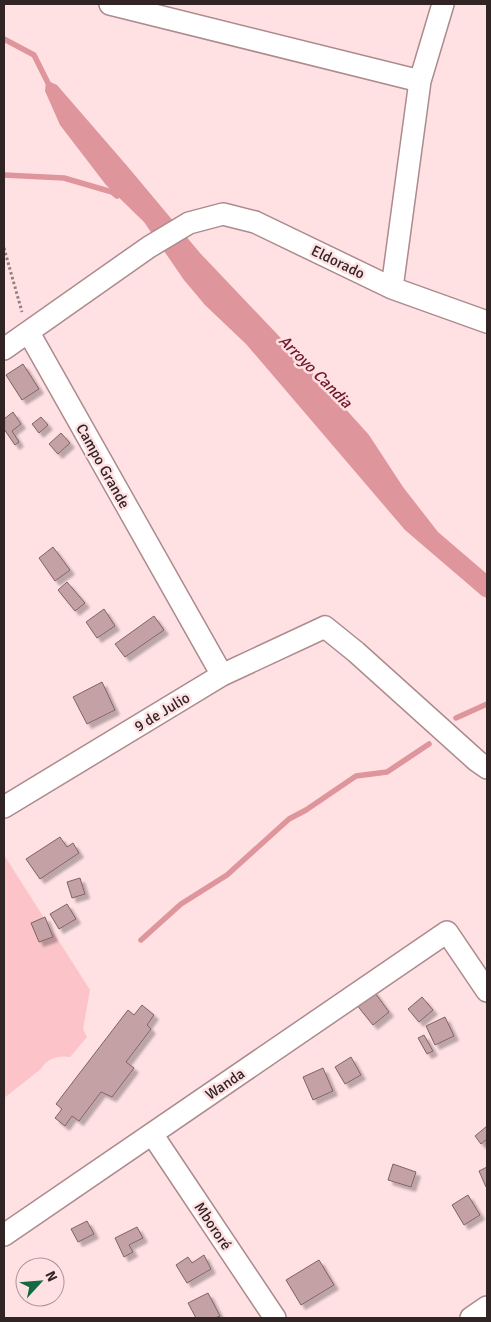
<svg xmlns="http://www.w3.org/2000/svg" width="491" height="1322" font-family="Signika,sans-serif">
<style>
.green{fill:#fcc4c9}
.water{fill:#de959c}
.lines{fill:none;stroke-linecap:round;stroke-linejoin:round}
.stream{stroke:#de959c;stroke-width:5.5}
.building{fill:#c4a1a4;stroke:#816264;filter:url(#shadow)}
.minor-casing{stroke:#ac8a8d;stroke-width:24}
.path{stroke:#968082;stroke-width:3;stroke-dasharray:2.5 2.5;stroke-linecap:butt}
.minor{stroke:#fff;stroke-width:21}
.labels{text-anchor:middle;stroke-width:5;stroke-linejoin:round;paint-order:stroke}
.street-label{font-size:15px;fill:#312425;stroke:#ffe1e3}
.water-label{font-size:16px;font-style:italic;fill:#6e182b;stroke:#ffe1e3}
</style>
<defs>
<filter id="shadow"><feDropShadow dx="4.5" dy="4.5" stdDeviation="1" flood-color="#0004"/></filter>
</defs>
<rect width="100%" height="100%" fill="#ffe1e3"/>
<path class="green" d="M 4,855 L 90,990 L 83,1029 L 87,1037 L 70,1057 C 59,1055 47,1058 41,1069 L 4,1098 Z"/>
<path class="water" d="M 46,80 L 57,85 L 128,167 L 200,253 L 296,354 L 369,435 L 403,487 L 438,532 L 487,574 L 487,598 L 482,596 L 405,530 L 246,344 L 205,305 L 184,280 L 144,222 L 106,185 L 60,125 L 45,91 Z"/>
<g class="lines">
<path class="stream" d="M 4,39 L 34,55 L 49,85
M 4,175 L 64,178 L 112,192 L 117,196
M 456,718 L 487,704
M 141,940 L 181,904 L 227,875 L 289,819 L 306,810 L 356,776 L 387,772 L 429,744"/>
</g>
<path class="building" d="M 23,364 L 39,389 L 22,400 L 6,375 Z
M 13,412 L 21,424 L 12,431 L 19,442 L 15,445 L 4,429 L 4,419 Z
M 41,417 L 48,425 L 39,433 L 32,424 Z
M 61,433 L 70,443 L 58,454 L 49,444 Z
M 53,547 L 70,570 L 55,581 L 39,558 Z
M 67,582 L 85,603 L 75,611 L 58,590 Z
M 104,609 L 115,626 L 97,638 L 86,622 Z
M 154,616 L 164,630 L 125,657 L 115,644 Z
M 102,682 L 115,710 L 87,724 L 73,697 Z
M 60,837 L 67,847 L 73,843 L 79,853 L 40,879 L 26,859 Z
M 80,878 L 85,894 L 72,898 L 67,882 Z
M 67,904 L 76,919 L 59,929 L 50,914 Z
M 45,917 L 53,937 L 39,942 L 31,923 Z
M 373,990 L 389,1012 L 373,1025 L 356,1004 Z
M 422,997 L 433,1010 L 419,1022 L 408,1009 Z
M 142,1005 L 154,1015 L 147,1025 L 151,1029 L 126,1062 L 134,1068 L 112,1097 L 101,1092 L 79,1121 L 72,1116 L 65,1126 L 55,1118 L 62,1109 L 56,1104 L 128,1010 L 134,1015 Z
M 445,1017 L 454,1036 L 435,1045 L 426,1026 Z
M 424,1035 L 433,1051 L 427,1054 L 418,1038 Z
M 351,1057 L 361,1075 L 345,1084 L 335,1067 Z
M 323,1068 L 333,1091 L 313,1100 L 303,1077 Z
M 487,1126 L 487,1139 L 481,1144 L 475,1136 Z
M 393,1164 L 416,1172 L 411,1187 L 388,1180 Z
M 487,1167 L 487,1186 L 486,1187 L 479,1171 Z
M 468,1195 L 480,1215 L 464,1225 L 452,1205 Z
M 87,1221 L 94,1234 L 78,1242 L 71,1229 Z
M 137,1227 L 143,1238 L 129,1245 L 133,1252 L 124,1257 L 115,1238 Z
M 204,1255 L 211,1269 L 187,1283 L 176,1265 L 188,1257 L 192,1263 Z
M 319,1260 L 334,1285 L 301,1305 L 286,1280 Z
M 208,1293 L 220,1316 L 215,1318 L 196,1318 L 188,1303 Z"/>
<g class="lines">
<defs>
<path id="minor" d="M 110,4 L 420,81
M 392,288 L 420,81 L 443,4
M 29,333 L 222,675
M 4,349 L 149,247 L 189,223 L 223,214 L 255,222 L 392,288 L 487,322
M 4,807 L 222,675 L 325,627 L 356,652 L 477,761 L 487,768
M 152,1134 L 275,1318
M 4,1235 L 447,932 L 487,991
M 471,1318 L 487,1307"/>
</defs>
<use href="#minor" class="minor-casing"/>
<path class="path" d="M 4,248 L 22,312"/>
<use href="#minor" class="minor"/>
</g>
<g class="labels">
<g class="street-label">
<text transform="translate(338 262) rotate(26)" y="5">Eldorado</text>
<text transform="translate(103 466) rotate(61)" y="5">Campo Grande</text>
<text transform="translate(162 712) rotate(-31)" y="5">9 de Julio</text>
<text transform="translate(225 1084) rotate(-34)" y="5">Wanda</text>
<text transform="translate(213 1226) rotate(56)" y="5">Mbororé</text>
</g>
<g class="water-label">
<text transform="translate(316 371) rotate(45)" y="6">Arroyo Candia</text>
</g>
</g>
<rect width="491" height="1322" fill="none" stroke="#312425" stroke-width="10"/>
<g transform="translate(40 1282) rotate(64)"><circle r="24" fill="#ffe1e3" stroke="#ad9597"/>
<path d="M0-4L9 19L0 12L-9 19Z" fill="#116d41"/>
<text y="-8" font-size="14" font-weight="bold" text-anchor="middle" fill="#312425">N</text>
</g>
</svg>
